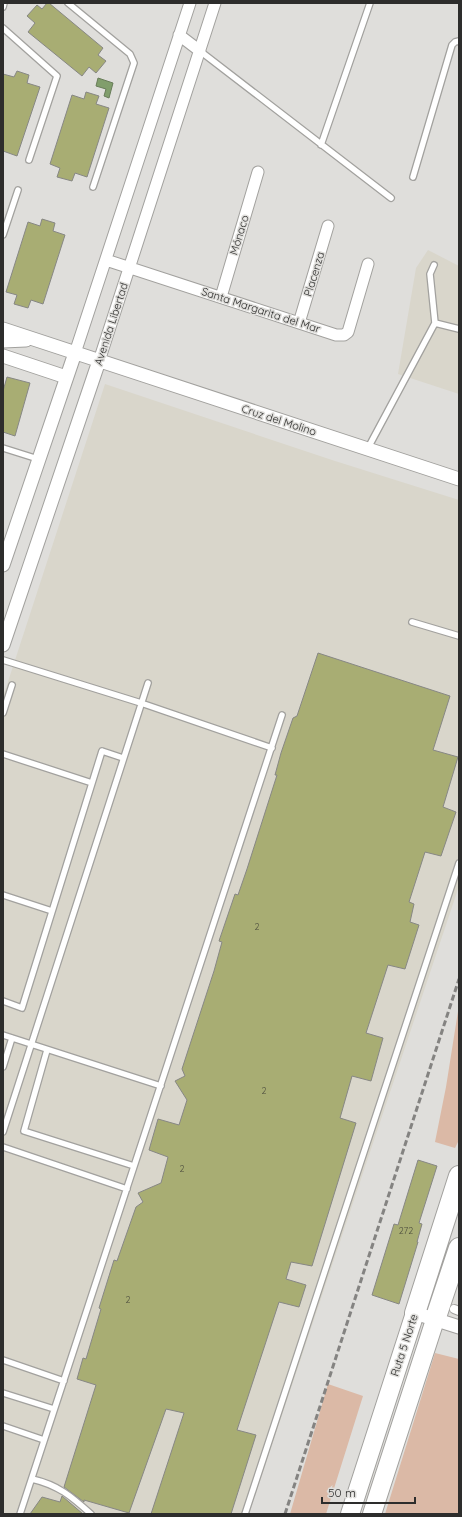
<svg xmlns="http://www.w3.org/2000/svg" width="462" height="1517" font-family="Quicksand,sans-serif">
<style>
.built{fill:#d9d6cb}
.green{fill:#dbb9a6}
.water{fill:#819e6c;stroke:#687c59}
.building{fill:#a8ad73;stroke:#878784}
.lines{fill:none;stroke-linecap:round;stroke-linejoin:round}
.service-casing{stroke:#a2a19e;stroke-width:8}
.pedestrian-casing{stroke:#a2a19e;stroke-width:10}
.minor-casing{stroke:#a2a19e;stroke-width:13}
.tertiary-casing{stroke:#a2a19e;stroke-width:15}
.trunk-casing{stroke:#a2a19e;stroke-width:20}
.motorway-casing{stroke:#a2a19e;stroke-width:22}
.service{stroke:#fff;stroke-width:5.5}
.pedestrian{stroke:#fff;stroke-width:8}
.minor{stroke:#fff;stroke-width:11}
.tertiary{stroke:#fff;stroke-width:13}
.trunk{stroke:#fff;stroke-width:18}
.motorway{stroke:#fff;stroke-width:20}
.rail{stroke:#848381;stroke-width:3;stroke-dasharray:6 3;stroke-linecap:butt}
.labels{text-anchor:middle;stroke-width:3;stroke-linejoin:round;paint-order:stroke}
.number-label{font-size:9px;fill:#4c4d3e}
.street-label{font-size:11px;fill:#2d2d2c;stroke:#dfdedb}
</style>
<rect width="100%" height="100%" fill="#dfdedb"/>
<path class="built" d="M 428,250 L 459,266 L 459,394 L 398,374 L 416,268 Z
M 105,384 L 335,461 L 459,500 L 459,886 L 249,1514 L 3,1514 L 3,697 Z"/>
<path class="green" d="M 459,1005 L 459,1140 L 455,1148 L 435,1142 L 446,1087 Z
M 435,1353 L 459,1359 L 459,1514 L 385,1514 Z
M 328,1384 L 363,1396 L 326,1514 L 290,1514 Z"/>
<path class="water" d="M 98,78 L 113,83 L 109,98 L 104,96 L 106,89 L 96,86 Z"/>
<path class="building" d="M 47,3 L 49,3 L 103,48 L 98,55 L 106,61 L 96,73 L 89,67 L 82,76 L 28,32 L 35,23 L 27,16 L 37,5 L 42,9 Z
M 17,71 L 29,75 L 27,83 L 40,87 L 17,156 L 3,151 L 3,74 L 14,77 Z
M 86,92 L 99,96 L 96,104 L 109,108 L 87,177 L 75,173 L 72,181 L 57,177 L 60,168 L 50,164 L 72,95 L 84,99 Z
M 42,219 L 55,223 L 53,231 L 65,235 L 43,304 L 31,300 L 28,308 L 14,304 L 17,295 L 6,292 L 28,222 L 40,226 Z
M 7,377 L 30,383 L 15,436 L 3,432 L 3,391 Z
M 318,653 L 450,696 L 433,750 L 458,757 L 443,807 L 456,812 L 441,856 L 425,852 L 409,902 L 414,904 L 410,922 L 419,925 L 405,969 L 388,965 L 366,1033 L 383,1038 L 371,1081 L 352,1076 L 340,1118 L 356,1123 L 312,1266 L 291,1262 L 286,1279 L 306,1285 L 299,1307 L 279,1302 L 237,1430 L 256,1435 L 231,1514 L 151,1514 L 184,1413 L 166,1409 L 129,1513 L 84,1500 L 84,1502 L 64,1487 L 96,1385 L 77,1379 L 83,1358 L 86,1359 L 101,1309 L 99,1308 L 114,1260 L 117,1261 L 136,1207 L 143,1202 L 138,1193 L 161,1183 L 168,1157 L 149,1150 L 158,1119 L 179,1125 L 187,1100 L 175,1081 L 185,1076 L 182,1069 L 214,971 L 222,942 L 219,941 L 235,894 L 238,895 L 247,869 L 277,775 L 275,775 L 281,753 L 293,718 L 297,716 Z
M 418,1160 L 437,1166 L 419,1223 L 422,1224 L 417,1242 L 418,1242 L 399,1304 L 372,1295 L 394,1224 L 398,1225 Z
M 62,1496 L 83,1514 L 30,1514 L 42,1497 L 60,1502 Z"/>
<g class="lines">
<defs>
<path id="service" d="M 68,3 L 130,54 L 134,63 L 93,187
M 3,7 L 4,3
M 3,28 L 57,76 L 29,160
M 200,51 L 391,198
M 321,145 L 370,3
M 413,177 L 452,45 L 455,42 L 459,41
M 3,235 L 18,190
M 435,323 L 459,329
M 3,448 L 38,459
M 368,448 L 435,323 L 430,274 L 434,265
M 412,622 L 459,636
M 3,660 L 141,703 L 272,748
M 3,713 L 12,685
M 3,754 L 92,783
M 3,895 L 52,911
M 3,1001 L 22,1008 L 102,751 L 123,758
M 3,1035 L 161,1086
M 47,1050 L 24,1131 L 134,1166
M 3,1067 L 12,1038
M 3,1132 L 148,683
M 3,1147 L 127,1189
M 3,1360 L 64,1381
M 3,1393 L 54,1409
M 3,1426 L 44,1440
M 32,1479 C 58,1485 71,1496 91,1514
M 20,1514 L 282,715
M 245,1514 L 459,863"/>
<path id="pedestrian" d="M 454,1309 L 459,1311"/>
<path id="minor" d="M 179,35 L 200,51
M 106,260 L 336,335 L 344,335 L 348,332 L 368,264
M 221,297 L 258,172
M 299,323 L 328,226
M 75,353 L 190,3
M 99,361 L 215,3"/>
<path id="tertiary" d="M 3,329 L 459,479
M 3,341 L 26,340
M 3,356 L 66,377
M 3,565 L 75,353
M 3,645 L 99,361
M 415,1313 L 459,1327"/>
<path id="trunk" d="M 350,1514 L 415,1313
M 372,1514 L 435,1320"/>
<path id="motorway" d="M 415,1313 L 459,1176
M 435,1320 L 459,1248"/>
</defs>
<use href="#service" class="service-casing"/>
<use href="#pedestrian" class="pedestrian-casing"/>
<use href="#minor" class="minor-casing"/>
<use href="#tertiary" class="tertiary-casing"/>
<use href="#trunk" class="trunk-casing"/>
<use href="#motorway" class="motorway-casing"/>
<use href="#service" class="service"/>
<use href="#pedestrian" class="pedestrian"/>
<use href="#minor" class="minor"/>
<use href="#tertiary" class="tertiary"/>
<use href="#trunk" class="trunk"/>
<use href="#motorway" class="motorway"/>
<path class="rail" d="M 285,1514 L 459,979"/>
</g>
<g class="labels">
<g class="number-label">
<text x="257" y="930">2</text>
<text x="264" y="1094">2</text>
<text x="182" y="1172">2</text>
<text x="406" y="1234">272</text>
<text x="128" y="1303">2</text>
</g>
<g class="street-label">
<text transform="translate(239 235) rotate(-73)" y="4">Mónaco</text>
<text transform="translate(314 274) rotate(-73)" y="4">Placenza</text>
<text transform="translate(261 310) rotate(18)" y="4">Santa Margarita del Mar</text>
<text transform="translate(111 324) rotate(-72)" y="4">Avenida Libertad</text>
<text transform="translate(279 420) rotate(18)" y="4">Cruz del Molino</text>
<text transform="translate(404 1345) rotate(-72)" y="4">Ruta 5 Norte</text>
</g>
</g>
<rect width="462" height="1517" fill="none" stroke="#2d2d2c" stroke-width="8"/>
<path d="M322 1497v6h93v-6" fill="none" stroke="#2d2d2c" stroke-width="2"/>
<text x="328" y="1497" font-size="12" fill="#2d2d2c" stroke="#dfdedb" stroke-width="3" paint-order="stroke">50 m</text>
</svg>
